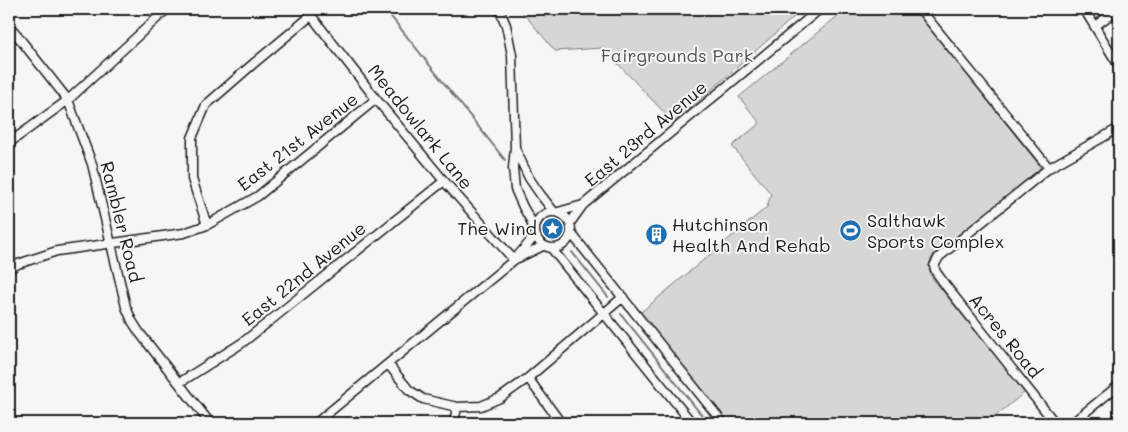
<svg xmlns="http://www.w3.org/2000/svg" width="1128" height="432" font-family="Mali,sans-serif">
<style>
.green{fill:#d6d6d2;stroke:#797977}
.lines{fill:none;stroke-linecap:round;stroke-linejoin:round}
.stream{stroke:#727271;stroke-width:2}
.minor-casing{stroke:#1c1c1c;stroke-width:11}
.minor{stroke:#f6f6f2;stroke-width:8}
.labels{text-anchor:middle;stroke-width:4;stroke-linejoin:round;paint-order:stroke}
.park-label{font-size:18px;fill:#545453;stroke:#f6f6f2}
.street-label{font-size:18px;fill:#1c1c1c;stroke:#f6f6f2}
.poi-label{font-size:18px;fill:#1c1c1c;stroke:#f6f6f2;text-anchor:start}
</style>
<rect width="100%" height="100%" fill="#f6f6f2"/>
<filter id="ink" filterUnits="userSpaceOnUse"><feTurbulence type="fractalNoise" baseFrequency=".02" numOctaves="2"/><feDisplacementMap in="SourceGraphic" scale="10" xChannelSelector="R" yChannelSelector="G"/><feConvolveMatrix kernelMatrix="1 2 1 2 8 2 1 2 1" color-interpolation-filters="sRGB"/></filter>
<g filter="url(#ink)">
<path class="green" d="M 520,9 L 803,9 L 674,123 L 603,48 L 555,51 Z
M 846,9 L 915,9 L 1040,166 L 1038,172 L 933,255 C 928,264 928,271 933,279 L 1025,392 L 987,423 L 729,423 L 640,313 L 767,207 L 771,194 L 732,146 L 760,123 L 739,97 Z"/>
<g class="lines">
<path class="stream" d="M 385,9 L 505,160
M 572,252 L 608,297
M 621,314 L 708,423"/>
<defs>
<path id="minor" d="M 306,9 L 376,99 L 444,181 L 514,260
M 499,9 L 506,25 L 512,55 L 515,148 L 513,168 L 515,189 L 523,207 L 530,219 L 534,230
M 920,9 L 1049,168
M 1084,9 L 1119,66
M 9,25 L 68,100 L 92,164 L 126,307 L 132,321 L 139,332 L 210,423
M 1095,26 L 1118,9
M 9,143 L 68,100 L 167,9
M 515,148 L 529,178 L 540,194 L 554,212
M535 230a18 18 0 1 1 36 0a18 18 0 1 1-36 0Z
M 558,212 L 583,205
M 570,223 L 583,205 L 820,9
M 207,225 L 192,179 L 192,138 L 206,105 L 253,64 L 312,15
M 571,233 L 723,423
M 552,249 L 692,423
M 518,258 L 543,246
M 9,269 L 18,264 L 57,251 L 184,233 L 207,225 L 258,196 L 376,99
M 388,364 L 409,390 L 423,399 L 457,407
M 528,378 L 561,423
M 179,383 L 242,343 L 271,320 L 444,181
M 316,423 L 514,260 L 535,236
M 454,423 L 457,407 L 481,406 L 500,398 L 528,378 L 623,297
M 1055,423 L 946,286 L 936,272 L 934,266 L 939,257 L 1049,168 L 1119,128
M 1072,423 L 1119,385"/>
</defs>
<use href="#minor" class="minor-casing"/>
<use href="#minor" class="minor"/>
</g>
</g>
<defs>
<symbol id="sight-disc" viewBox="-11 -11 22 22"><circle r="9.5" fill="#1f6fb2" stroke="#f6f6f2"/><path d="M0-6L1.8-2.2L6-1.7L2.9 1.2L3.7 5.4L0 3.3L-3.7 5.4L-2.9 1.2L-6-1.7L-1.8-2.2Z" fill="#fff"/></symbol>
<symbol id="stadium-disc" viewBox="-11 -11 22 22"><circle r="9.5" fill="#1f6fb2" stroke="#f6f6f2"/><path d="M0-5a6.5 5 0 1 0 0 10a6.5 5 0 1 0 0-10ZM-3.5-1.8h7v3.6h-7Z" fill="#fff"/></symbol>
<symbol id="building-disc" viewBox="-11 -11 22 22"><circle r="9.5" fill="#1f6fb2" stroke="#f6f6f2"/><path d="M-4-6H4V6H1V3H-1V6H-4ZM-2.5-4.3h1.7v1.8h-1.7ZM.8-4.3h1.7v1.8H.8ZM-2.5-1h1.7V.8h-1.7ZM.8-1h1.7V.8H.8Z" fill="#fff"/></symbol>
</defs>
<g fill-rule="evenodd">
<use href="#sight-disc" x="540" y="216" width="25" height="25"/>
<use href="#stadium-disc" x="838" y="218" width="25" height="25"/>
<use href="#building-disc" x="644" y="222" width="25" height="25"/>
</g>
<g class="labels">
<g class="park-label">
<text x="677" y="62">Fairgrounds Park</text>
</g>
<g class="street-label">
<text transform="translate(420 127) rotate(51)" y="6">Meadowlark Lane</text>
<text transform="translate(646 134) rotate(-40)" y="6">East 23rd Avenue</text>
<text transform="translate(298 142) rotate(-38)" y="6">East 21st Avenue</text>
<text transform="translate(121 222) rotate(76)" y="6">Rambler Road</text>
<text transform="translate(304 274) rotate(-39)" y="6">East 22nd Avenue</text>
<text transform="translate(1005 336) rotate(51)" y="6">Acres Road</text>
</g>
<g class="poi-label">
<text x="867" y="227">Salthawk<tspan x="867" dy="21">Sports Complex</tspan></text>
<text x="672" y="231">Hutchinson<tspan x="672" dy="21">Health And Rehab</tspan></text>
<text x="537" y="235" text-anchor="end">The Wind</text>
</g>
</g>
<rect width="1128" height="432" fill="none" stroke="#f6f6f2" stroke-width="30"/>
<rect x="15" y="15" width="1098" height="402" fill="none" stroke="#1c1c1c" stroke-width="2" filter="url(#ink)"/>
</svg>
